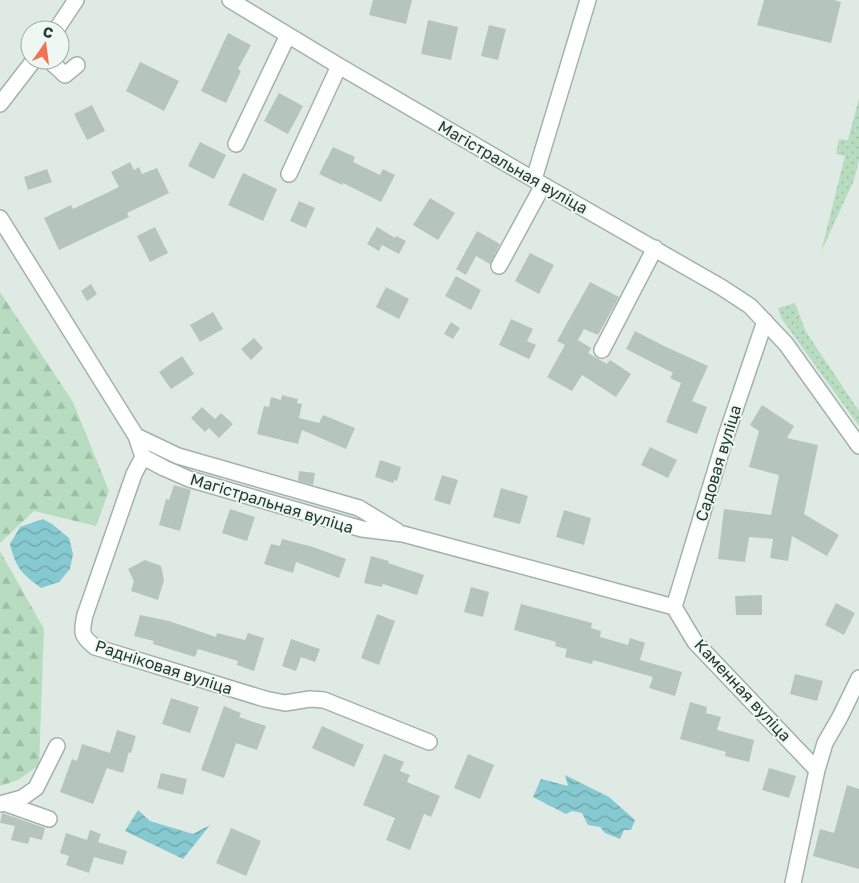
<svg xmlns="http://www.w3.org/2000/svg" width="859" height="883" font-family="'Golos Text',sans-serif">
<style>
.grass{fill:url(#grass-dots)}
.forest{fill:url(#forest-firs)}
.water{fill:url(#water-waves)}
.building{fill:#b5c5bd}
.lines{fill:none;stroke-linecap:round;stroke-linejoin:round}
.minor-casing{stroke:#a2b2ac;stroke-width:18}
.minor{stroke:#fff;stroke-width:15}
.labels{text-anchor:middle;stroke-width:4;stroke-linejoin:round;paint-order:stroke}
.street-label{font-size:16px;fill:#203a32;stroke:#eff7f3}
</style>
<defs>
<pattern id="grass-dots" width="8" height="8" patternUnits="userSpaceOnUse" patternTransform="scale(1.25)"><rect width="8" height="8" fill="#b8dcbf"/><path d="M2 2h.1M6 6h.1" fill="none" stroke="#9ebea5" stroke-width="1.8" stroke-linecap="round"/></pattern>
<pattern id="forest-firs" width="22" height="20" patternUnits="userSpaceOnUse" patternTransform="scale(1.25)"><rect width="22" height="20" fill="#b8dcbf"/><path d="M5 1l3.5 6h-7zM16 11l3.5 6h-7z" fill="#9ebea5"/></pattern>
<pattern id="water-waves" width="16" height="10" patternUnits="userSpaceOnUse" patternTransform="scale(1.25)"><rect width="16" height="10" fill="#86c9d0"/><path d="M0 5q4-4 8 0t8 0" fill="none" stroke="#6da4a9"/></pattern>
</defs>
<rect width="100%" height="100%" fill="#dfeae5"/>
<path class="grass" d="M 859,98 L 859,160 L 854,180 L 821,252 L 845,156 L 836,154 L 839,139 L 848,140 Z
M 795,303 L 806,332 L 859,411 L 859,426 L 781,318 L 778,308 Z"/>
<path class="forest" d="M 0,292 L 73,402 L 109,491 L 96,526 L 34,511 L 0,543 Z
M 0,551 L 44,629 L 39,765 L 18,780 L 0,786 Z"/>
<path class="water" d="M 43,519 L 52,524 L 69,538 L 73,554 L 70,569 L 59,582 L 41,588 C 21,573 16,568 10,544 L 20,527 Z
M 565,775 L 609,797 L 635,820 L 631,830 L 624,830 L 620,839 L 605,833 L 600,827 L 588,825 L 582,813 L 572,811 L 566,814 L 533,797 L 541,779 L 568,786 Z
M 138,810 L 150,821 L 193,834 L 210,825 L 183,859 L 125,831 Z"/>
<path class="building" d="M 373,0 L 412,0 L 406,24 L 369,15 Z
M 764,0 L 834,0 L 841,2 L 831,43 L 757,25 Z
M 428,20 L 458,27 L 451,60 L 421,54 Z
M 489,25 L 506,29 L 498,60 L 481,56 Z
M 228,33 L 251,45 L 238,69 L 241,71 L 226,103 L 201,91 Z
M 140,62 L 179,81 L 164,111 L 126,91 Z
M 279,93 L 303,106 L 288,134 L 264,121 Z
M 92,105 L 105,131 L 87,140 L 74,114 Z
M 200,142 L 226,155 L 214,179 L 188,166 Z
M 333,147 L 355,157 L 353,162 L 380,175 L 383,169 L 395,175 L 381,202 L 343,183 L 342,185 L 319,174 Z
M 130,162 L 134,170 L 139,167 L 142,174 L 157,168 L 169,193 L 127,213 L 129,217 L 59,250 L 44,218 L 71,205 L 73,209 L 119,187 L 111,172 Z
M 47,169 L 52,182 L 28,190 L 24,177 Z
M 243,173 L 277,189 L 263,221 L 228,205 Z
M 430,198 L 455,213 L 438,240 L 413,225 Z
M 299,201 L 315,208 L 306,228 L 290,221 Z
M 155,227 L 168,253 L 150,262 L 137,236 Z
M 377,227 L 395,238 L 396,236 L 406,241 L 399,254 L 382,245 L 379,251 L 367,244 Z
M 477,231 L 500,244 L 490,264 L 476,256 L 466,275 L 456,269 Z
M 530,253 L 554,265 L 539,294 L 515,281 Z
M 456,276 L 481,290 L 471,310 L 445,296 Z
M 590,282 L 619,297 L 598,335 L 584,329 L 578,340 L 591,348 L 588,353 L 607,364 L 610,360 L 631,374 L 616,397 L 582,375 L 572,391 L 547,377 L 565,345 L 557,341 Z
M 91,284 L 97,294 L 87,301 L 81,291 Z
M 386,287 L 409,299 L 399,319 L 376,307 Z
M 213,312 L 223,329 L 200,342 L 190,325 Z
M 511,319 L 533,329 L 527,341 L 536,345 L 529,359 L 499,345 Z
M 451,322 L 460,328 L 453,339 L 444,334 Z
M 635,331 L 664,346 L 708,366 L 692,401 L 707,407 L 697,434 L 666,422 L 681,383 L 670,378 L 673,373 L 626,349 Z
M 254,338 L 263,348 L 251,360 L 241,349 Z
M 182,356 L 194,374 L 171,389 L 159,372 Z
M 282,395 L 298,399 L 297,403 L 302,404 L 299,418 L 319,423 L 323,415 L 355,428 L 346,449 L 302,430 L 298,444 L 257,434 L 264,406 L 269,407 L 271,397 L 281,400 Z
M 762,405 L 794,426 L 787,438 L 818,445 L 804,514 L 839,535 L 827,556 L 792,536 L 788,561 L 770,558 L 773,539 L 749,537 L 745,562 L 718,559 L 724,509 L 771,515 L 779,475 L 749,467 L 759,431 L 750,425 Z
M 202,407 L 215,419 L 221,413 L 233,424 L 219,438 L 209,428 L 205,432 L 191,418 Z
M 650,447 L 677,460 L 668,478 L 641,465 Z
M 380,460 L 401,467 L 397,481 L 394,480 L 393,483 L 375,477 Z
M 299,471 L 315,473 L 313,485 L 298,481 Z
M 442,475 L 458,480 L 450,505 L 434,500 Z
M 174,485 L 191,490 L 180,531 L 159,525 L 166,499 L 169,500 Z
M 501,488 L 528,496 L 520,524 L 493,517 Z
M 230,509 L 255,517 L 247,541 L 222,533 Z
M 564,510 L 591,518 L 584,545 L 556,537 Z
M 282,539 L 313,547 L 346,559 L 339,578 L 296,562 L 293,573 L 264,564 L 271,544 L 280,546 Z
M 371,556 L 389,561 L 388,563 L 424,575 L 417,595 L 383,584 L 382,587 L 364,583 Z
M 145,560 L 161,566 L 164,580 L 158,600 L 131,591 L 134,581 L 128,569 Z
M 471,587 L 489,592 L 483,617 L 464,612 Z
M 762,595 L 762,615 L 736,615 L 735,596 Z
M 836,603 L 855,613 L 844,635 L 825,625 Z
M 521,604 L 592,623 L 591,628 L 601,631 L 600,637 L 628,645 L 630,638 L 645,643 L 640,660 L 682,672 L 675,696 L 649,688 L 653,677 L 593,660 L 592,664 L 565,657 L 567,649 L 555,646 L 556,642 L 514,630 Z
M 377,614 L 395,621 L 379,665 L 361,658 Z
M 140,615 L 169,621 L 216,637 L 217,633 L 245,640 L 248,633 L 264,638 L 254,671 L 237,665 L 238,661 L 198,649 L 195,657 L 153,644 L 154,641 L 134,636 Z
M 291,639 L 320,649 L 315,662 L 301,657 L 296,671 L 282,666 Z
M 795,674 L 823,681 L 817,701 L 790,694 Z
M 171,698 L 199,707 L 190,733 L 162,724 Z
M 690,702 L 707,707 L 706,713 L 721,717 L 717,730 L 754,740 L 749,762 L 725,756 L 726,752 L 680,739 Z
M 224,706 L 241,713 L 239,717 L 266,726 L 257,750 L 236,743 L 224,778 L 201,770 Z
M 322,726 L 364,745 L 354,767 L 312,748 Z
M 117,730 L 136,736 L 131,753 L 129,752 L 123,773 L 107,768 L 93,804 L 60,792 L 72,759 L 77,761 L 82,744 L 110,753 Z
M 384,754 L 404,762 L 400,771 L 410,775 L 407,782 L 440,796 L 431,817 L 424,814 L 410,850 L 386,840 L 395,818 L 363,805 Z
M 468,754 L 494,765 L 480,799 L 454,788 Z
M 769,768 L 796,776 L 789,798 L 762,790 Z
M 161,773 L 187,779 L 183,795 L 157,788 Z
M 847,785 L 859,789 L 859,869 L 813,856 L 820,829 L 834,833 Z
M 2,813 L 45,828 L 42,840 L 30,837 L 28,844 L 11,840 L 15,826 L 0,823 Z
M 231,828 L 261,841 L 246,876 L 216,863 Z
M 90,830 L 101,834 L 98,842 L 127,851 L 123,865 L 94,857 L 89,873 L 66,865 L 69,856 L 60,853 L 66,833 L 87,840 Z"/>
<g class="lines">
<defs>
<path id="minor" d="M 230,0 L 339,66 L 543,185 L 721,287 L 750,306 L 786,344 L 859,446
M 56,30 L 76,0
M 49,60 L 65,75 L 77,65
M 0,104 L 34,60
M 236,144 L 288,35
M 289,174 L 339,66
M 534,179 L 588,0
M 0,218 L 136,436 L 143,457 L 164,468 L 189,479 L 362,529 L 403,534 L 674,607
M 499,266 L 543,185
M 602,350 L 655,248
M 136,436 L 178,456 L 359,508 L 397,531
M 143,457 L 134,474 L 85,615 C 81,633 81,636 95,647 L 265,699 L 285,703 L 310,699 L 324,700 L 429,742
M 674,607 L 725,439 L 765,321
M 674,607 L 695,642 L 817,770
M 4,803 L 49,819
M 0,804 L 22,798 L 36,788 L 57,746
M 793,883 L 817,770 L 825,743 L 840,717 L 859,678"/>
</defs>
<use href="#minor" class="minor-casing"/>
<use href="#minor" class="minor"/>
</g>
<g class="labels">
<g class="street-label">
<text transform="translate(513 167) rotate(30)" y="6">Магістральная вуліца</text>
<text transform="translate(718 463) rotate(-73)" y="6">Садовая вуліца</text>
<text transform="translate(272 503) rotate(17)" y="6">Магістральная вуліца</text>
<text transform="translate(164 667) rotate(18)" y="6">Радніковая вуліца</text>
<text transform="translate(743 690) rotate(47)" y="6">Каменная вуліца</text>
</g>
</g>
<g transform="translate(45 45) rotate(14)"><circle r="24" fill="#eff7f3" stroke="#9caba6"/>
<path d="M0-4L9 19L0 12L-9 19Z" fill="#f27256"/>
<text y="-8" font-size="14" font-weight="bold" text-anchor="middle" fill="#203a32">С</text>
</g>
</svg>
